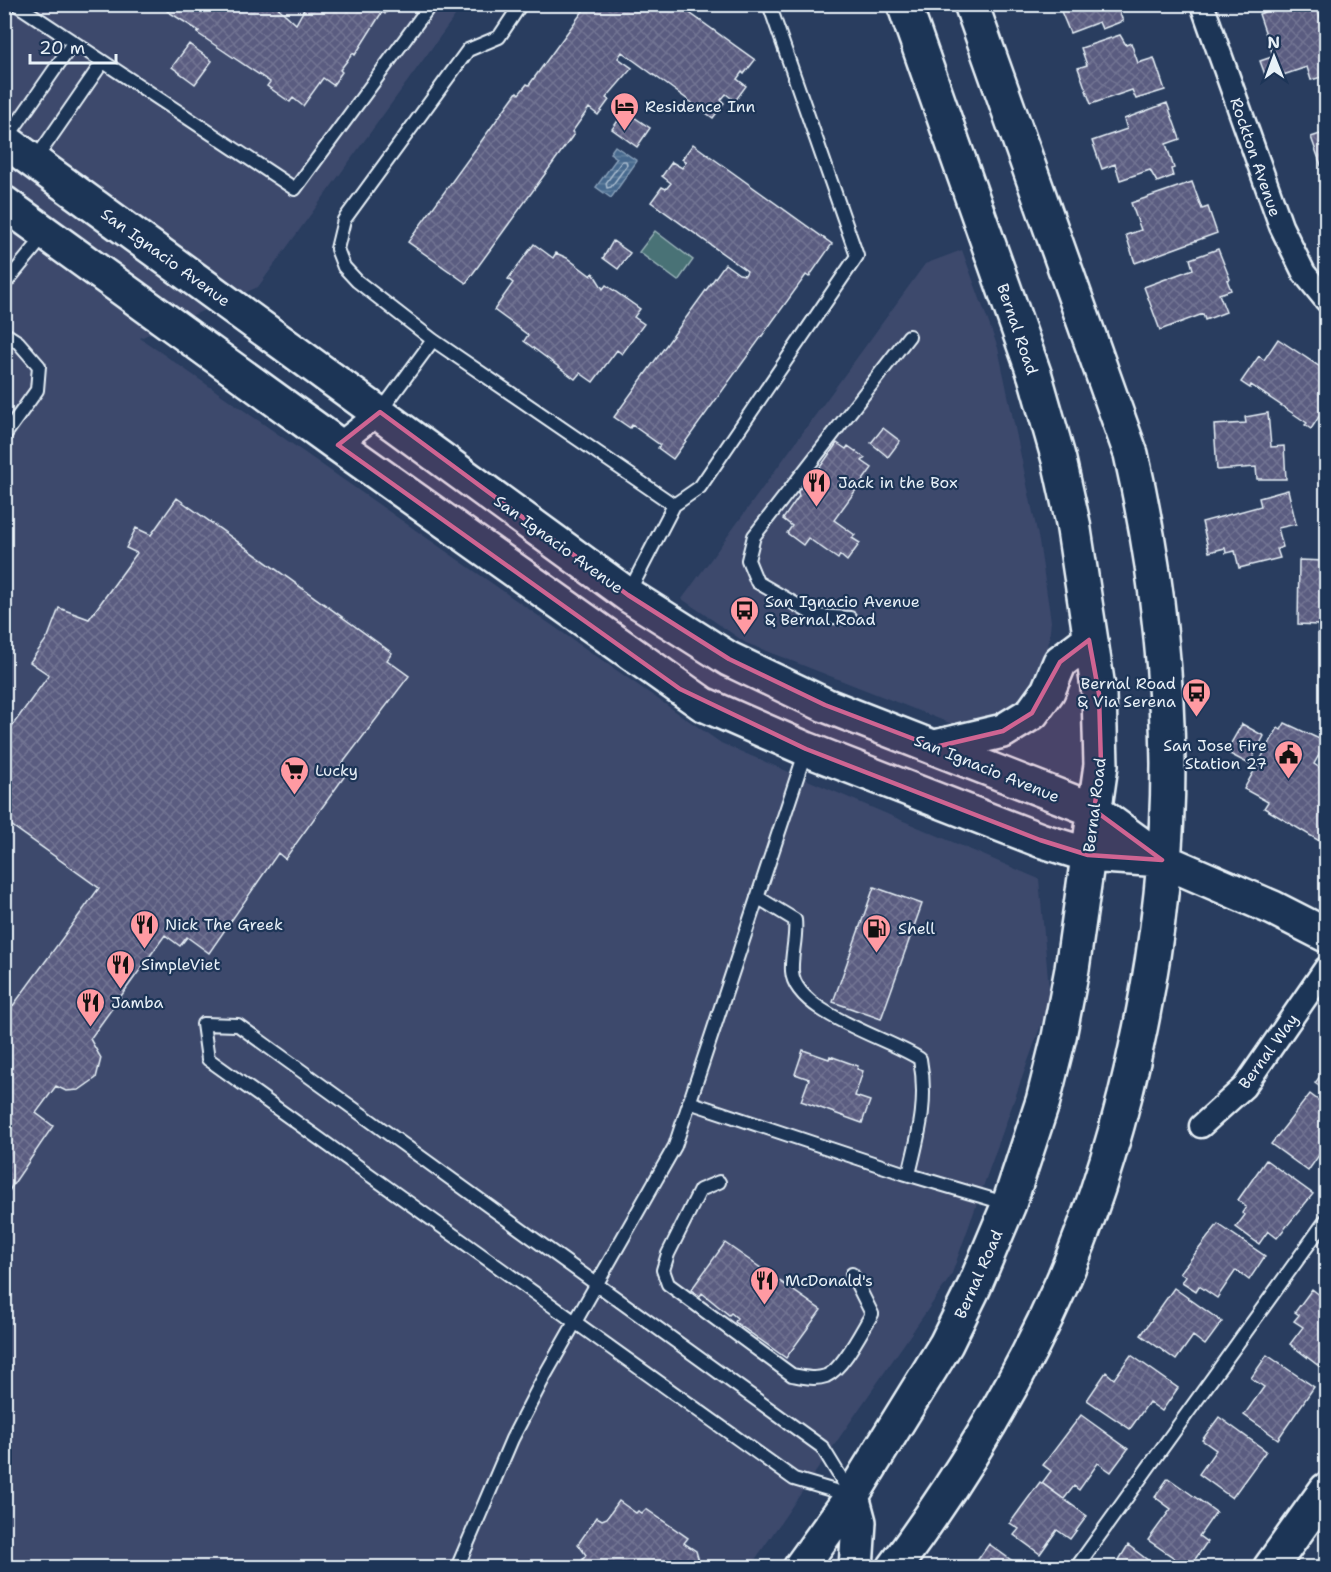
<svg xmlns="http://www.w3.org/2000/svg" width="1331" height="1572" font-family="'Shantell Sans',sans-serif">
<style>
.built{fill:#3c496c}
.green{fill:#497276;stroke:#98b2b7;stroke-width:1.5}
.water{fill:url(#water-rules);stroke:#879fb8;stroke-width:1.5}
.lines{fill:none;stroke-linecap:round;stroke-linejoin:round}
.shore{stroke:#a8bbce;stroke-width:1.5}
.building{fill:url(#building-cross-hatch);stroke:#e8f1f8;stroke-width:1.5}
.lane-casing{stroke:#e8f1f8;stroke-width:16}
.street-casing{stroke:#e8f1f8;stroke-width:27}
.secondary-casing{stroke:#e8f1f8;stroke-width:38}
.lane{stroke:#1d3557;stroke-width:12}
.street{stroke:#1d3557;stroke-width:22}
.secondary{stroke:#1d3557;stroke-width:33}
.marked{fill:#cf6492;fill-opacity:0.2;stroke:#cf6492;stroke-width:4.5;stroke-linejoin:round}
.labels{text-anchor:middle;stroke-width:4.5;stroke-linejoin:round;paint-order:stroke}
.poi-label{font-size:16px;fill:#e8f1f8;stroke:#1d3557;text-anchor:start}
.street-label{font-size:16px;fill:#e8f1f8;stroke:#1d3557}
</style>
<defs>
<pattern id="water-rules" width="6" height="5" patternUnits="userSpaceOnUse" patternTransform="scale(1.5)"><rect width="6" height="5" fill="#47698e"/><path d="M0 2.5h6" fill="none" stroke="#627f9f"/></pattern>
<pattern id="building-cross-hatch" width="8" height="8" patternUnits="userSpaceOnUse" patternTransform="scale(1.5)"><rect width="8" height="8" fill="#5a5c80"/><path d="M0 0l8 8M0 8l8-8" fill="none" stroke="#727493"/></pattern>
</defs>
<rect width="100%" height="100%" fill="#293d5f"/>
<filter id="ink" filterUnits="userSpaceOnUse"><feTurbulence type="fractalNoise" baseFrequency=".0167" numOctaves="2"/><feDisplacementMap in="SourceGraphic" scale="12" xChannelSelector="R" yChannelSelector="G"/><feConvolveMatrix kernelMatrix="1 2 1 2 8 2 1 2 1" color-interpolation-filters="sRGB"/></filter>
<g filter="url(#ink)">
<path class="built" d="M 5,5 L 463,5 L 258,287 L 140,338 L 721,743 L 1039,879 L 1050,1000 L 951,1276 L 750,1567 L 5,1568 Z
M 962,250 L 998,348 L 1039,541 L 1051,621 L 1043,695 L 999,724 L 952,724 L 746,643 L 682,599 L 925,264 Z"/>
<path class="green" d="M 655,231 L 693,260 L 678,281 L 639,252 Z"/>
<path class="water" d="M 615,146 L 637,161 L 611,198 L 596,187 L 617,158 L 610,153 Z"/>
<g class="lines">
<path class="shore" d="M 622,161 L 626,161 L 627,165 L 611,187 L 607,188 L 606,183 Z"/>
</g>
<path class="building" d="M 162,4 L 274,4 L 296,24 L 307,4 L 391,4 L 385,14 L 382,12 L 355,55 L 353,53 L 340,70 L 342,72 L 333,85 L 323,78 L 303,106 L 293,98 L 290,102 L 267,86 L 270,82 L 197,33 L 199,31 L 167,11 L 168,9 Z
M 588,4 L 677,4 L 755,60 L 744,74 L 742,72 L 737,79 L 746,86 L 735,101 L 726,94 L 721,100 L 724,103 L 713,118 L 622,52 L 618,58 L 632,68 L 606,98 L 609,100 L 598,115 L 589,108 L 572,132 L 574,134 L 466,283 L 408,242 L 517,92 L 519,94 L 527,84 L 529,85 Z
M 1058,4 L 1116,4 L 1123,21 L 1102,29 L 1099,22 L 1070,33 Z
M 1316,4 L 1326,36 L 1326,67 L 1323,68 L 1325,76 L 1311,80 L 1307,67 L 1280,76 L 1259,14 L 1285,4 Z
M 1120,35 L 1126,45 L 1131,43 L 1138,63 L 1154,58 L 1165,90 L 1136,99 L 1132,90 L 1091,104 L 1078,68 L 1087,65 L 1081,48 Z
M 189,44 L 212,61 L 195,84 L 172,67 Z
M 1272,57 L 1278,73 L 1266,77 L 1260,61 Z
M 1167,103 L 1180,139 L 1166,144 L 1174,168 L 1171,169 L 1173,176 L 1157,182 L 1150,170 L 1120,180 L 1115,164 L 1102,169 L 1092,141 L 1127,129 L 1124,119 Z
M 625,111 L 650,128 L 637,147 L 612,129 Z
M 1326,132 L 1326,166 L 1322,168 L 1311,137 Z
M 693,144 L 832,244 L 809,277 L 806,275 L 673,459 L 658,448 L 660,445 L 632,425 L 630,428 L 614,417 L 725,264 L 739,274 L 745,275 L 747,271 L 651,202 L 662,187 L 666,189 L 671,183 L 662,176 L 672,162 L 682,168 L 686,162 L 682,159 Z
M 1192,182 L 1202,209 L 1208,207 L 1217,233 L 1135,263 L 1126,235 L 1141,230 L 1131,203 Z
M 613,241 L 630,253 L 618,269 L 603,258 Z
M 534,244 L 553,258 L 556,253 L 567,258 L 591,276 L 593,273 L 603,289 L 606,285 L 640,309 L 634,317 L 644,324 L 622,354 L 617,350 L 593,382 L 580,373 L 575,379 L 524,341 L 528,335 L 494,310 L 513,283 L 508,279 Z
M 1218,249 L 1230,279 L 1227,280 L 1231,290 L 1219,294 L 1226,312 L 1205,320 L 1203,314 L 1160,330 L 1144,287 L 1193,269 L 1190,259 Z
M 1278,339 L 1326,371 L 1326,406 L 1311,429 L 1305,425 L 1307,423 L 1251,385 L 1250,388 L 1241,382 L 1259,356 L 1264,360 Z
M 1268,413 L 1271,447 L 1284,446 L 1286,479 L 1257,479 L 1256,467 L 1217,470 L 1214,425 L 1246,423 L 1245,417 Z
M 883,428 L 900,441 L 888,457 L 871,443 Z
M 837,443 L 846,449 L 848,446 L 865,458 L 862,461 L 872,468 L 834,520 L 855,535 L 852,538 L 860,543 L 847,561 L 840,555 L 838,559 L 808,538 L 803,545 L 787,533 L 792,526 L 783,519 L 799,496 L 798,492 L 792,488 L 801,476 L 811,480 Z
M 1288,490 L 1296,524 L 1278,528 L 1283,547 L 1277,549 L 1280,558 L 1239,568 L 1235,551 L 1226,553 L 1225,548 L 1209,552 L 1202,522 L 1261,506 L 1259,498 Z
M 177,498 L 392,653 L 387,660 L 409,676 L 336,772 L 344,777 L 285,859 L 278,853 L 209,953 L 187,937 L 180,946 L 165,935 L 90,1039 L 101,1058 L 96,1078 L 79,1090 L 66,1091 L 56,1086 L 36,1113 L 53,1126 L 4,1198 L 4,1018 L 99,888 L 4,820 L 4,737 L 49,675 L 30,662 L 48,637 L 59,608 L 89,619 L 137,553 L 126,548 L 136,528 L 151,535 Z
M 1299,560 L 1326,561 L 1326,642 L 1318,642 L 1318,625 L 1298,624 Z
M 1285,723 L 1326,742 L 1314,764 L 1326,772 L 1326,845 L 1264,808 L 1268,802 L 1244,789 L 1278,728 L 1281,730 Z
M 1242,724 L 1264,736 L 1249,764 L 1226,752 Z
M 874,887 L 922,904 L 881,1019 L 833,1002 Z
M 803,1050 L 829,1059 L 830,1056 L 858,1066 L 857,1069 L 863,1071 L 855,1096 L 870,1101 L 862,1123 L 801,1101 L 809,1079 L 795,1074 Z
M 1326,1068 L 1326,1091 L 1315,1083 Z
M 1310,1094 L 1326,1106 L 1326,1145 L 1308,1171 L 1271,1144 Z
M 1266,1160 L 1313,1194 L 1277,1238 L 1268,1231 L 1259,1244 L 1236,1227 L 1245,1215 L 1242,1213 L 1246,1207 L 1238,1200 Z
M 1218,1224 L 1265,1256 L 1249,1280 L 1236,1270 L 1217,1298 L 1199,1286 L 1196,1291 L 1182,1282 L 1186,1277 L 1180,1273 Z
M 725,1243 L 821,1310 L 786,1358 L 735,1322 L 737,1318 L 731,1313 L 729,1315 L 702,1293 L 700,1296 L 691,1290 Z
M 1174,1288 L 1222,1322 L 1205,1345 L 1193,1336 L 1176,1360 L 1141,1335 Z
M 1312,1289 L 1326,1300 L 1326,1367 L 1324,1370 L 1290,1344 L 1303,1327 L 1294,1321 L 1299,1315 L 1295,1312 Z
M 1131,1355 L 1178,1388 L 1162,1411 L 1149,1402 L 1130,1429 L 1087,1400 L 1106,1372 L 1114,1379 Z
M 1267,1355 L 1314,1387 L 1278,1439 L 1244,1415 L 1264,1387 L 1251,1378 Z
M 1081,1415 L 1128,1449 L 1111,1472 L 1098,1463 L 1079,1490 L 1074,1486 L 1064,1499 L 1042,1483 L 1051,1471 L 1043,1465 Z
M 1219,1417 L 1266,1451 L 1232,1498 L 1199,1474 L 1216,1450 L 1202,1440 Z
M 1168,1478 L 1216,1512 L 1199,1536 L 1207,1542 L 1189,1568 L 1148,1540 L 1171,1509 L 1155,1497 Z
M 1040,1482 L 1087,1516 L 1070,1539 L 1057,1530 L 1040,1554 L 1014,1535 L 1019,1529 L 1010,1523 Z
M 619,1501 L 636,1513 L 638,1511 L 642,1513 L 646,1509 L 688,1538 L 684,1543 L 696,1551 L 701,1568 L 577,1568 L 586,1555 L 578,1544 L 597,1517 L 602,1520 L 607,1518 Z
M 989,1544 L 1022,1568 L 972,1568 Z
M 1128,1545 L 1158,1568 L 1114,1568 Z"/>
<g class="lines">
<defs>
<path id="lane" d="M 16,4 L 295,189 L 431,4
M 521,4 L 499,37 L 468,50 L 344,220 L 337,249 L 344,267 L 357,281 L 433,340 L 674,505 L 700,487 L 857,256 L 769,4
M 5,141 L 73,43
M 35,160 L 102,63
M 4,285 L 46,234
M 4,333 L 18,342 L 39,366 L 37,390 L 4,436
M 380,412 L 433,340
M 628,594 L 674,505
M 850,618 L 816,616 L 757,582 L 748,560 L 754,536 L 909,336
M 757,897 L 795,920 C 797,938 791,954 792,971 C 794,1013 889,1038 920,1059 C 928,1102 919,1133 909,1174
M 203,1024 L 238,1025 L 822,1447 L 852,1496 L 794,1479 L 208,1059 Z
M 689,1102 L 903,1173 L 1008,1204
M 719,1182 L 700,1190 L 668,1254 L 663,1270 L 668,1284 L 792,1375 C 803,1377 815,1380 826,1376 C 843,1369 862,1330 872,1314 L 852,1274
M 457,1568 L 512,1439 L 545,1375 L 675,1146 L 806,750
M 1076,1568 L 1326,1220"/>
<path id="street" d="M 1202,4 L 1281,226 L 1304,273 L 1326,300
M 338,445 L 380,412
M 1201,1126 L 1244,1087 L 1326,968"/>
<path id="secondary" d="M 4,140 L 628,595 L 729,659 L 825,705 L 1094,810 L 1162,860 L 1273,908 L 1326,935
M 4,203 L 338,445 L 703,704 L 806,749 L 1040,840 L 1088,855 L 1162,860
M 935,747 L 1003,731 L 1032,713 L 1048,691 L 1060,662 L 1089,640
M 852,1496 L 859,1522 L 856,1568
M 800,1568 L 852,1496 L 946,1344 L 974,1287 L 1009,1204 L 1043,1101 L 1059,1037 L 1072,969 L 1101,765 L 1099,694 L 1073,523 L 1059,460 L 1035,376 L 904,4
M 894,1568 C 959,1480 1018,1383 1062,1283 C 1129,1129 1168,932 1168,764 C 1167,660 1154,556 1131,454 L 971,4
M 1270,1568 L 1326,1490"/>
</defs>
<use href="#lane" class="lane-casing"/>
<use href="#street" class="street-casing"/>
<use href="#secondary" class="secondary-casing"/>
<use href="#lane" class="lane"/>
<use href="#street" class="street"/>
<use href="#secondary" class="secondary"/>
</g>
</g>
<path class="marked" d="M 380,412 L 628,595 L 729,659 L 825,705 L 935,747 L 1003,731 L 1032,713 L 1060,662 L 1089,640 L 1099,694 L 1101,765 L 1094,810 L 1162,860 L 1088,855 L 1040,840 L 806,749 L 680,689 L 338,445 Z"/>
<defs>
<symbol id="hotel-pin" viewBox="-11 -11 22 30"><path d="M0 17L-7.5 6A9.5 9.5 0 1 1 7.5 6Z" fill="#ff9aa2" stroke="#1d3557"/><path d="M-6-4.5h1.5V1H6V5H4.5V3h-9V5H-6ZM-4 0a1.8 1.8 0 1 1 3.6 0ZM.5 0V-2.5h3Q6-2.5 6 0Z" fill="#111"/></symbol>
<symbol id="restaurant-pin" viewBox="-11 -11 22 30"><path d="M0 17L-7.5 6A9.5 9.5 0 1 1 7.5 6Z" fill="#ff9aa2" stroke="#1d3557"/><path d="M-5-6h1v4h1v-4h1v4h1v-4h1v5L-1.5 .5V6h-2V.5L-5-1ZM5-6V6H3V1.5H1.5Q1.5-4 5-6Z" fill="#111"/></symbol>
<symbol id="bus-pin" viewBox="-11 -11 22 30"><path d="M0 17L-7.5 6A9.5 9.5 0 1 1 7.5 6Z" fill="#ff9aa2" stroke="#1d3557"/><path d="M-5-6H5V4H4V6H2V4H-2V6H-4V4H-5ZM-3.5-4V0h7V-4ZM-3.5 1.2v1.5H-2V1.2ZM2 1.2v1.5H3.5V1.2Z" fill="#111"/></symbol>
<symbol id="civic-pin" viewBox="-11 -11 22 30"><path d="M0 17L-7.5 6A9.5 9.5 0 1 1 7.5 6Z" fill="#ff9aa2" stroke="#1d3557"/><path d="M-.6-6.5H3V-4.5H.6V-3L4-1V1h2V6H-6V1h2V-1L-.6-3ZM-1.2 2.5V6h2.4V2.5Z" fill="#111"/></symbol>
<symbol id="supermarket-pin" viewBox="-11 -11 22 30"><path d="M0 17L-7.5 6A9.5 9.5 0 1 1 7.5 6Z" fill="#ff9aa2" stroke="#1d3557"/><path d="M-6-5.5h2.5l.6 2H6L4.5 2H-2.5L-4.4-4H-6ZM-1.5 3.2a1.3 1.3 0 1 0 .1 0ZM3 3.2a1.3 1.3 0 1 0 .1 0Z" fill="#111"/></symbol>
<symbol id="fuel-pin" viewBox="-11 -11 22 30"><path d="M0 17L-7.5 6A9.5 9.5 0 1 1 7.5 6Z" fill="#ff9aa2" stroke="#1d3557"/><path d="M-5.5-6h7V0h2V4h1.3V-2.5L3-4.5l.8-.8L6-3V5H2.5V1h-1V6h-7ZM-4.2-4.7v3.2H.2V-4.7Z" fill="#111"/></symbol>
</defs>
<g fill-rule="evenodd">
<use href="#hotel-pin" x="608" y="90" width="33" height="45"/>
<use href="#restaurant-pin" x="800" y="466" width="33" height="45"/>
<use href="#bus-pin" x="728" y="594" width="33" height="45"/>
<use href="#bus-pin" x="1180" y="676" width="33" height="45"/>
<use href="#civic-pin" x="1272" y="738" width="33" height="45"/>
<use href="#supermarket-pin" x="278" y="754" width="33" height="45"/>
<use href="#restaurant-pin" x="128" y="908" width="33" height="45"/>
<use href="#fuel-pin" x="860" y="912" width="33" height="45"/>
<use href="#restaurant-pin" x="104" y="948" width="33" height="45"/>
<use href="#restaurant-pin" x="74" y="986" width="33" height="45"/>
<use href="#restaurant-pin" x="748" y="1264" width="33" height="45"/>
</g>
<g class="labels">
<g class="poi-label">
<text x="645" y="112">Residence Inn</text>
<text x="838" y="488">Jack in the Box</text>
<text x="765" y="607">San Ignacio Avenue<tspan x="765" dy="18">&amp; Bernal Road</tspan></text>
<text x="1176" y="689" text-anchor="end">Bernal Road<tspan x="1176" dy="18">&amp; Via Serena</tspan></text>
<text x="1267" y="751" text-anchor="end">San Jose Fire<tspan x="1267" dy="18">Station 27</tspan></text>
<text x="315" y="776">Lucky</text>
<text x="165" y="930">Nick The Greek</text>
<text x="898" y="934">Shell</text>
<text x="141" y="970">SimpleViet</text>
<text x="111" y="1008">Jamba</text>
<text x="785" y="1286">McDonald's</text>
</g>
<g class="street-label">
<text transform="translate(1256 157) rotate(71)" y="6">Rockton Avenue</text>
<text transform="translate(166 257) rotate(36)" y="6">San Ignacio Avenue</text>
<text transform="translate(1018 329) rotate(71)" y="6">Bernal Road</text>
<text transform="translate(559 544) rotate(36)" y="6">San Ignacio Avenue</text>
<text transform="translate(987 768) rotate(22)" y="6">San Ignacio Avenue</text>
<text transform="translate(1094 805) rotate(-83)" y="6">Bernal Road</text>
<text transform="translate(1268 1051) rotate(-54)" y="6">Bernal Way</text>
<text transform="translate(978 1274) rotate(-66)" y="6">Bernal Road</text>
</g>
</g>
<rect width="1331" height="1572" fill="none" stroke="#1d3557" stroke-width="24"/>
<rect x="12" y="12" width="1307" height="1548" fill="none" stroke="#e8f1f8" stroke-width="2" filter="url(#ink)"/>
<g transform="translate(1274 57) rotate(359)" stroke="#1d3557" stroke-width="4.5" paint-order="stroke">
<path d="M0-4.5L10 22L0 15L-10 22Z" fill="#e8f1f8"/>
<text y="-9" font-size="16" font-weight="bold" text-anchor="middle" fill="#e8f1f8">N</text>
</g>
<path d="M30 54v9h86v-9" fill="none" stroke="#e8f1f8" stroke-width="3"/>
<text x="39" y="54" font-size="18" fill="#e8f1f8" stroke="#1d3557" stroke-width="4.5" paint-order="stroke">20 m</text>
</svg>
